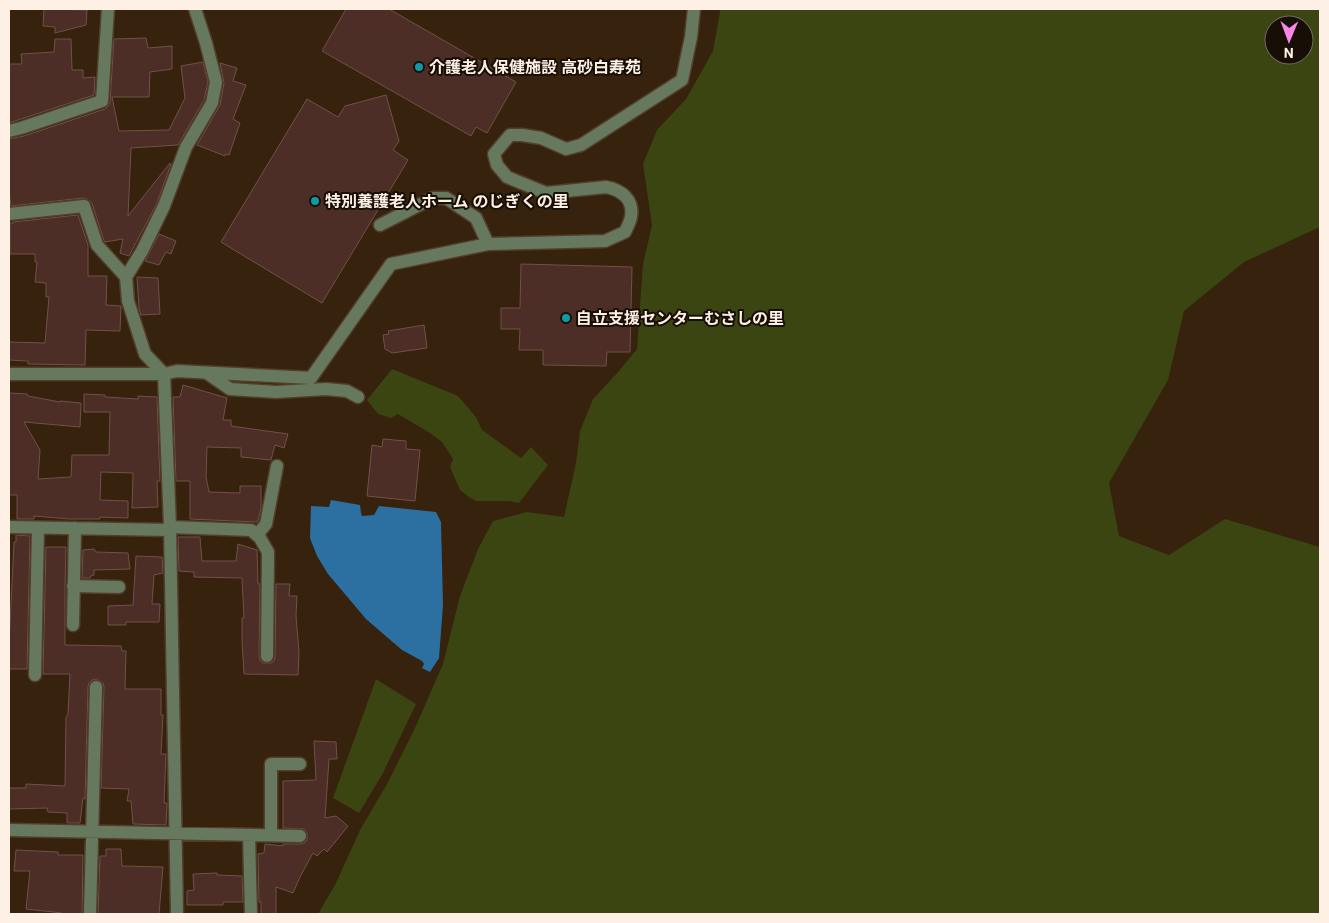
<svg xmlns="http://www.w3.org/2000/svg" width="1329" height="923" font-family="Roboto,'Noto Sans JP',sans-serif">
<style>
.green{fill:#3a4511;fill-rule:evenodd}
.water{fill:#2c70a1}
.building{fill:#4c2e27;stroke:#715148}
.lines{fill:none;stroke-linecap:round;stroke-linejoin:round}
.minor-casing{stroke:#523f2b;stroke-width:15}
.minor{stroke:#66795e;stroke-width:12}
.culture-dot{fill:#0f9aa8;stroke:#170e06;stroke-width:2}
.labels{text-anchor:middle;stroke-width:4;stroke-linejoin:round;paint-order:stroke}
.poi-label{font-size:16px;font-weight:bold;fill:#fef0e4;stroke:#170e06;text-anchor:start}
</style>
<rect width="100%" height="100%" fill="#36220d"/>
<path class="green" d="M 719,9 L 1320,9 L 1320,227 L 1244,262 L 1184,311 L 1168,380 L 1109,483 L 1119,536 L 1169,555 L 1225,519 L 1320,547 L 1320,914 L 318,914 L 336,883 L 360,830 L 387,784 L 415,728 L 443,664 L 460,596 L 478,549 L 493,521 L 527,512 L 564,517 L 576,463 L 580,431 L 593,399 L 619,371 L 637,349 L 643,264 L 652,225 L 643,164 L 657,130 L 686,99 L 713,51 L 720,12 ZM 1274,25 L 1304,25 L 1304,55 L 1274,55 Z
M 392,369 L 458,396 L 476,417 L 482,430 L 521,458 L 531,447 L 548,465 L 519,503 L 509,501 L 476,501 L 469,497 L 460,490 L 450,467 L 453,459 L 442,442 L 430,433 L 398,414 L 391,418 L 378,414 L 367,400 Z
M 376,679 L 416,704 L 383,773 L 359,813 L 333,798 Z"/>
<path class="water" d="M 331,500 L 360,505 L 361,513 L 362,516 L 374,515 L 379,506 L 436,512 L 441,522 L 443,605 L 439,658 L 430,672 L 422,668 L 424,664 L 422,661 L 402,650 L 366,619 L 328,574 L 317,556 L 310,538 L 311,506 L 329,507 Z"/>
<path class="building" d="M 44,9 L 87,10 L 86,25 L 55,33 L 55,27 L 43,26 Z
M 346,9 L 389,9 L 516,82 L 487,133 L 476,127 L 471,136 L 322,51 Z
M 146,38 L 148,48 L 172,46 L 172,69 L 150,72 L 149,97 L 112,97 L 119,131 L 169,130 L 185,98 L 181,66 L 203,62 L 208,82 L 204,100 L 178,145 L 131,148 L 128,216 L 170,163 L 171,164 L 157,203 L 129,256 L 120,253 L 123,239 L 105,242 L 104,241 L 92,203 L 87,199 L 83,198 L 11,206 L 9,191 L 9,139 L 24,136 L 105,109 L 108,106 L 110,102 L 114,39 Z
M 55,39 L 71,39 L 72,70 L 83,70 L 83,78 L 95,77 L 94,95 L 9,123 L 9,64 L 22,64 L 21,54 L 54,52 Z
M 220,63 L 237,68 L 233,81 L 246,85 L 233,119 L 240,123 L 229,155 L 226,154 L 225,156 L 197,145 L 220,105 L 224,83 Z
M 386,95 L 399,141 L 393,150 L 408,160 L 322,303 L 221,242 L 307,99 L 338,117 L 345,106 Z
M 78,215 L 88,245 L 88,276 L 107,276 L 106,305 L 121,306 L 120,331 L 86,330 L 85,365 L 28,364 L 28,361 L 9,360 L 9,342 L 45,343 L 49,297 L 46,297 L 46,283 L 35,282 L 37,262 L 35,262 L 35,254 L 10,254 L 10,223 L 13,223 L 13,222 Z
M 159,234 L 176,241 L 171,254 L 166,252 L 159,265 L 145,261 Z
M 521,264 L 632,267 L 630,352 L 607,352 L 606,366 L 543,365 L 543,350 L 519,350 L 520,329 L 501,329 L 501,308 L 520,308 Z
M 137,277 L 158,278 L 160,314 L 141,315 L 139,308 Z
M 424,325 L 427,348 L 392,353 L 385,349 L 383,335 L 389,334 L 388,331 Z
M 183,385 L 227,398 L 223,420 L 231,420 L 231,426 L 288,434 L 284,448 L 275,445 L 271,460 L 241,457 L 241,448 L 207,447 L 206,477 L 209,492 L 240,493 L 240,486 L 261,486 L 261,508 L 258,520 L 257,522 L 190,519 L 190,481 L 176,481 L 173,397 L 180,397 Z
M 9,393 L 27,394 L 28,396 L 60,402 L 60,401 L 81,403 L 80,427 L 24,422 L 40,450 L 38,479 L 71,477 L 72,455 L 109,455 L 110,412 L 84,412 L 84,394 L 105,395 L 105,397 L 138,399 L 138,396 L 157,397 L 160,481 L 157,481 L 158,507 L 132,508 L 133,473 L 101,472 L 100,500 L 128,501 L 128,518 L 100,517 L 100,519 L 69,519 L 34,516 L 34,519 L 17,519 L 17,495 L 9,495 Z
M 383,439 L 406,441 L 406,449 L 420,450 L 415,501 L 367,496 L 372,445 L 382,447 Z
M 16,535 L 30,536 L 27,669 L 9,669 L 9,645 L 14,542 L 16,542 Z
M 178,537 L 200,537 L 202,561 L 236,561 L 238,544 L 257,550 L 258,584 L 260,584 L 259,656 L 260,660 L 263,663 L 271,663 L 274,661 L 275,657 L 276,584 L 290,584 L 289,596 L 297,596 L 296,616 L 299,652 L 298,675 L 244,674 L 242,642 L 242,618 L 244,618 L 242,578 L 194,577 L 194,572 L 179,571 Z
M 46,547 L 66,547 L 65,586 L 65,645 L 121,646 L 122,651 L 126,651 L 125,689 L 161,689 L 161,715 L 163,715 L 161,754 L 166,754 L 164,803 L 167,803 L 166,825 L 133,824 L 131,801 L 127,801 L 129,789 L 101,788 L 104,687 L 103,683 L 97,679 L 92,680 L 89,683 L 88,687 L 85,799 L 83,798 L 80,823 L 67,823 L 67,813 L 48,812 L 47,808 L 9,809 L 9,788 L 26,788 L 26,784 L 65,786 L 66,717 L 68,714 L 70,674 L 43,674 Z
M 94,549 L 96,552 L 128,553 L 130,569 L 94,570 L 94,575 L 91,576 L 90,578 L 82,578 L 83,550 Z
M 136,556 L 162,557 L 163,573 L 154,575 L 152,604 L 160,604 L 159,622 L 126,622 L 126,625 L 108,625 L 108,606 L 133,605 Z
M 314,741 L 336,742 L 337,759 L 329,759 L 325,818 L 336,816 L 348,826 L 327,852 L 324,849 L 317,856 L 313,853 L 301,875 L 293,893 L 276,887 L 276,914 L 261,914 L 261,902 L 259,902 L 258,854 L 264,853 L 265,844 L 283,846 L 283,844 L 300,844 L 304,843 L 307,840 L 307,833 L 304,829 L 283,828 L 283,781 L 316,780 Z
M 106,849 L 121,849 L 122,866 L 163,867 L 159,914 L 98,914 L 100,856 L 106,856 Z
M 16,850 L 58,852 L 58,855 L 83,855 L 82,914 L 62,914 L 62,913 L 26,909 L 30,871 L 14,871 Z
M 217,873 L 217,875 L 242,876 L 243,902 L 223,902 L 223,905 L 187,905 L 187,891 L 194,890 L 193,874 Z"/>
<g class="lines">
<defs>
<path id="minor" d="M 9,131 L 21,128 L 102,101 L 108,9
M 9,214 L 84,206 L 97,245 L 126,277
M 380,225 L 433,198 L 446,198 L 476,218 L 488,244
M 207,373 L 230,389 L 276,392 L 326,389 L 347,391 L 358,397
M 9,374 L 164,374 L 177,371 L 311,378 L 391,264 L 488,244 L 605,241 L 625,232 C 627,228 630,222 631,217 C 634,200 622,190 606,187 L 546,193 L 507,177 L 497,165 L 494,154 L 510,135 L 522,135 L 541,138 L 566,149 L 581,145 L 682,80 L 691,37 L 694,9
M 9,527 L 170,530
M 170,527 L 251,530 L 260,538 L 268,552 L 267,656
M 257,535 L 266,524 L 277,466
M 73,586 L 119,587
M 73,625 L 75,528
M 35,675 L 38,528
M 9,830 L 300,836
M 249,835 L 251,914
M 271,835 L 271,764 L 300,764
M 90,914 L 96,687
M 177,914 L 170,527 L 164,374 L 145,354 L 128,301 L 126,277 L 142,251 L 164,206 L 186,147 L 212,103 L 216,82 L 206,43 L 195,9"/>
</defs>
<use href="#minor" class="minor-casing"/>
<use href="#minor" class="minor"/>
</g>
<g class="culture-dot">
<circle cx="419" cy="67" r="5"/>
<circle cx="315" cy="201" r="5"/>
<circle cx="566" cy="318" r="5"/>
</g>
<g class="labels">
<g class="poi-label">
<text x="429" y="73">介護老人保健施設 高砂白寿苑</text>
<text x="325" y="207">特別養護老人ホーム のじぎくの里</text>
<text x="576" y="324">自立支援センターむさしの里</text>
</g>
</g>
<rect width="1329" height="923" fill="none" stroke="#fef0e4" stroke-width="20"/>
<g transform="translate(1289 40) rotate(181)"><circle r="24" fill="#170e06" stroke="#73685f"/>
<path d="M0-4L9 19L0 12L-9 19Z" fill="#fa87e7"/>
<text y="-8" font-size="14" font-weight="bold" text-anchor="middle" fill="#fef0e4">N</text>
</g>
</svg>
